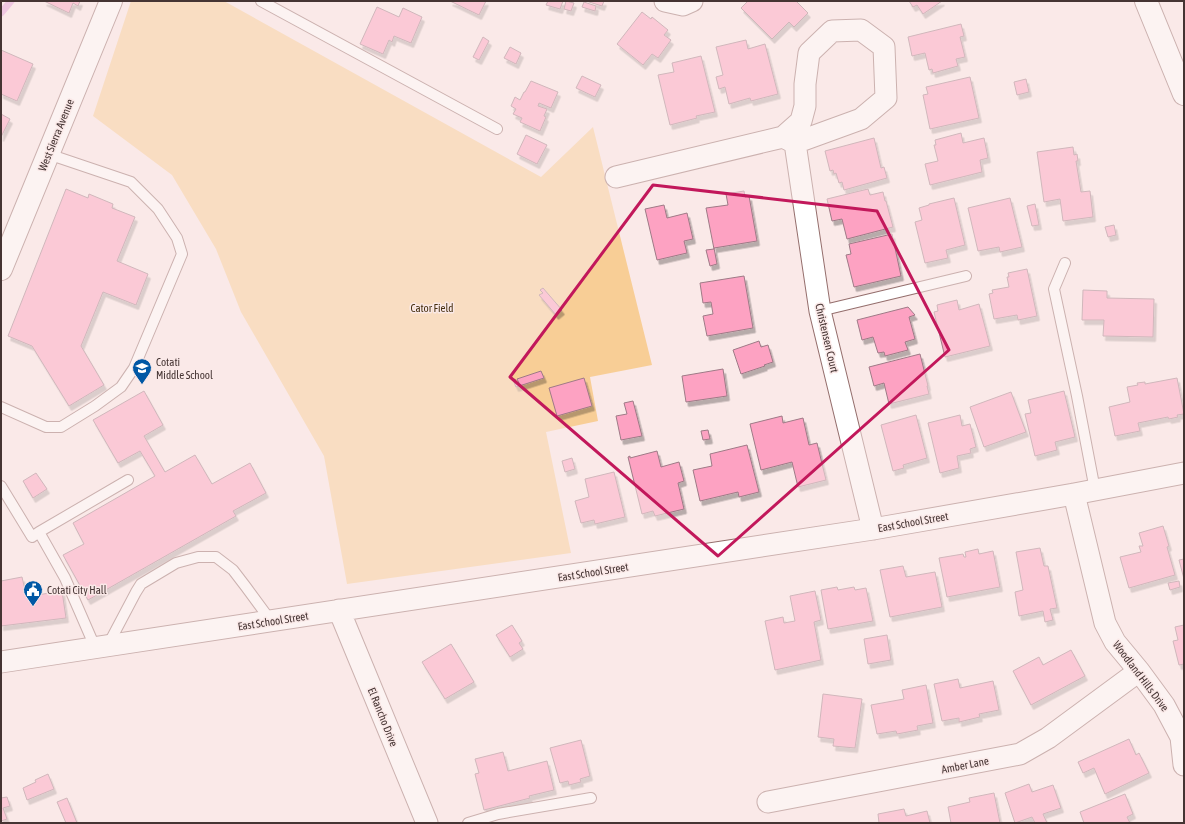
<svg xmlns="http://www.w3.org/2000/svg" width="1185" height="824" font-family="'Asap Condensed',sans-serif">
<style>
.green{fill:#f8ce96}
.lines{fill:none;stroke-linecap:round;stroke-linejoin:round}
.stream{stroke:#e39dda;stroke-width:7}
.building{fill:#fda2c2;stroke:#9e7a86;filter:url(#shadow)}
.service-casing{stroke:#946e6c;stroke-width:12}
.minor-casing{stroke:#946e6c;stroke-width:23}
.secondary-casing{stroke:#946e6c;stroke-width:24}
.motorway-casing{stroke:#946e6c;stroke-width:24}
.service{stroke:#fff;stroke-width:10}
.minor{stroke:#fff;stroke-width:21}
.secondary{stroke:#fff;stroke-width:22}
.motorway{stroke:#fff;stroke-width:22}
.marked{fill:none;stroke:#c2185b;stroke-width:3;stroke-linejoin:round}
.labels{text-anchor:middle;stroke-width:3;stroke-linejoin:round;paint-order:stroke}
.street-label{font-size:11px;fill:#453433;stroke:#fae9e8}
.park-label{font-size:11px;fill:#462f0e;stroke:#fae9e8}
.poi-label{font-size:11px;fill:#453433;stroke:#fae9e8;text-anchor:start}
</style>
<defs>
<filter id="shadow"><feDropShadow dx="2.5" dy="4.5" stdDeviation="0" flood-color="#0004"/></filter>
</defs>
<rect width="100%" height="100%" fill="#fae9e8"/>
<path class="green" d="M 131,1 L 224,1 L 541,177 L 593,127 L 652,365 L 590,377 L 598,421 L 546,432 L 571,553 L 347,584 L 324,456 L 241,312 L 216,249 L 172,175 L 93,116 Z"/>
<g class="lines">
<path class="stream" d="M 1,13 L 11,1"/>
</g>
<path class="building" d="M 44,1 L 80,1 L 78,6 L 73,3 L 69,13 Z
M 450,1 L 486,1 L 479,15 Z
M 548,1 L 563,1 L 560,9 L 546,5 Z
M 566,1 L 574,3 L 571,11 L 564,9 Z
M 586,1 L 604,1 L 602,6 Z
M 748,1 L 796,1 L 808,13 L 794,27 L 789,22 L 772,39 L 741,8 Z
M 909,1 L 942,1 L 923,14 L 917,5 L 913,7 Z
M 584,2 L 596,6 L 595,11 L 582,7 Z
M 377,7 L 399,17 L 403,8 L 422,17 L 411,43 L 394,36 L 392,42 L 389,40 L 383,54 L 360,44 Z
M 642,12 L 651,19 L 652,17 L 668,30 L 664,35 L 671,40 L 658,58 L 652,54 L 643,65 L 617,44 Z
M 961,24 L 964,36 L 960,37 L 965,57 L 956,59 L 958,66 L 933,73 L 932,69 L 929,70 L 925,53 L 912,56 L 908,37 Z
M 483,37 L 489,41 L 479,60 L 473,57 Z
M 746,40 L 748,49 L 765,44 L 778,94 L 751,101 L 750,98 L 729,104 L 725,87 L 719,89 L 716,77 L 723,75 L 716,47 Z
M 510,47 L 521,53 L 516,64 L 504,58 Z
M 1,50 L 33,64 L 17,101 L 1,94 Z
M 701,56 L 715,112 L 696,116 L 697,118 L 670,125 L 658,75 L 674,72 L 672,63 Z
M 582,76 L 601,85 L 595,97 L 576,88 Z
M 970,77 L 979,118 L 930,129 L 923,95 L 928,94 L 926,87 Z
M 1026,79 L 1029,92 L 1017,95 L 1014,82 Z
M 531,81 L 558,92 L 551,108 L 539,103 L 538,106 L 547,109 L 544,116 L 546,117 L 540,131 L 520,122 L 522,118 L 513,114 L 516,109 L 511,106 L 515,97 L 520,100 L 524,92 L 525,92 Z
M 1,114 L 10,119 L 1,137 Z
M 961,133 L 963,143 L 984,138 L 988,158 L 980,160 L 982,172 L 930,185 L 925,164 L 938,161 L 934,145 L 936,145 L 935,140 Z
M 526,135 L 547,145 L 537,164 L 517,154 Z
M 874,138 L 881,168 L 884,167 L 887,178 L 844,190 L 842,182 L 839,183 L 836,173 L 834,174 L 833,170 L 830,171 L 825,151 Z
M 1073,147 L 1074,155 L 1077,154 L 1078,161 L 1076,161 L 1081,192 L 1090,191 L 1093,217 L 1063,221 L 1060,199 L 1044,202 L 1037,152 Z
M 66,189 L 88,198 L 89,194 L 113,204 L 112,208 L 135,217 L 117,261 L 148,274 L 136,305 L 103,292 L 81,346 L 104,385 L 69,406 L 32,346 L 8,336 Z
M 868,189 L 870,195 L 883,192 L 885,201 L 886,201 L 893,227 L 847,239 L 842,219 L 832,221 L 827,199 Z
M 744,191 L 745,197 L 749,196 L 757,241 L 714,248 L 717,264 L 710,266 L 706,250 L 714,249 L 706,208 L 728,205 L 726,194 Z
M 954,198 L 965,245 L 946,250 L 948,258 L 925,263 L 915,222 L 922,220 L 919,208 L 929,205 L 929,204 Z
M 1010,198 L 1022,247 L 1000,252 L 999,247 L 978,251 L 968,208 Z
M 1035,204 L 1039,225 L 1032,226 L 1027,206 Z
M 664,205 L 667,218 L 687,213 L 693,239 L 684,241 L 687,253 L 657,260 L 645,209 Z
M 1114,225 L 1116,235 L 1108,237 L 1105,227 Z
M 892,234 L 901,276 L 854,287 L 846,255 L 851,254 L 849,244 Z
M 1027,269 L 1037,316 L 1018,320 L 1017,315 L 994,319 L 989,294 L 993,293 L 992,290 L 1009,287 L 1007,277 L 1009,277 L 1008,273 Z
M 744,276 L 753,328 L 707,336 L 703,316 L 713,314 L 711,302 L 703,303 L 700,283 Z
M 543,288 L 562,310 L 556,315 L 539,295 L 543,293 L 540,290 Z
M 1083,290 L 1107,291 L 1107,298 L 1154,299 L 1153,337 L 1103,336 L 1104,320 L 1082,320 Z
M 957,300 L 959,310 L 979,304 L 990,346 L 945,357 L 934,312 L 938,311 L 937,305 Z
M 908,307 L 915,315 L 909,317 L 915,339 L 905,342 L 908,350 L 885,356 L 884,352 L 878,353 L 873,337 L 862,340 L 857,320 Z
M 759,341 L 761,347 L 768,345 L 773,362 L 764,365 L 765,366 L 741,374 L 733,350 Z
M 920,354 L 928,386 L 927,386 L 929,394 L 889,404 L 884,383 L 874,386 L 869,367 Z
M 723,369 L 727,396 L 686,402 L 682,376 Z
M 541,371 L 544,378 L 516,387 L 513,380 L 515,379 L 517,384 L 519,383 L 517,379 Z
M 584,378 L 592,406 L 557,416 L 549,388 Z
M 1177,378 L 1184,414 L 1177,415 L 1178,417 L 1169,419 L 1168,417 L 1138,423 L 1140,431 L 1115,436 L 1109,407 L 1130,402 L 1127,387 L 1138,385 L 1137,383 L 1145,382 L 1145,384 Z
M 144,391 L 163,425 L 144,436 L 165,472 L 195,455 L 212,484 L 250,463 L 266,493 L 233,511 L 236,516 L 88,600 L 63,555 L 84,544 L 73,523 L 155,476 L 140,451 L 118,463 L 93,420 Z
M 1064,391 L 1075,437 L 1055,442 L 1057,450 L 1035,456 L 1025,414 L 1031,413 L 1028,400 Z
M 1011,392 L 1026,432 L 984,447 L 970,407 Z
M 633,401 L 642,436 L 621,440 L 616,416 L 627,414 L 624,403 Z
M 916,415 L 927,458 L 903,465 L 904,468 L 893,471 L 881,425 Z
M 960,415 L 962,426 L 970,424 L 976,447 L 970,449 L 971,453 L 957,456 L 959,468 L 940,473 L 928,423 Z
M 782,416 L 783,423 L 803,418 L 809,445 L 817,443 L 826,480 L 798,487 L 792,462 L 761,470 L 750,424 Z
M 708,430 L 710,439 L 703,440 L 701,431 Z
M 747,445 L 759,492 L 739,497 L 738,492 L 700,501 L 693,470 L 712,466 L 710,454 Z
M 657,451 L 661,467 L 679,462 L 684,481 L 678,483 L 684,509 L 655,516 L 653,511 L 642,514 L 628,457 L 630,456 L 630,458 Z
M 572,458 L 575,469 L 565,472 L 562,461 Z
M 614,472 L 625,517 L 595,524 L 594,520 L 581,523 L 575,501 L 589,497 L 585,479 Z
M 36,473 L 47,489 L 33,498 L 23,481 Z
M 1163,526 L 1169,546 L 1167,547 L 1175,575 L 1129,588 L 1120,557 L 1141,552 L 1139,546 L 1143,546 L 1139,533 Z
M 1040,548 L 1044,566 L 1048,566 L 1057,608 L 1050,609 L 1053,620 L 1045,622 L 1043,611 L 1019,616 L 1015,592 L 1023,590 L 1016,552 Z
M 978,549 L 979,554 L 993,551 L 1000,587 L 947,597 L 939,558 L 963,554 L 964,557 L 966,557 L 965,552 Z
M 1184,559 L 1184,579 L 1179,560 Z
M 903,566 L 906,577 L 935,572 L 942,607 L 890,617 L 880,570 Z
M 22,577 L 25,590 L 36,588 L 37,595 L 62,591 L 66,618 L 1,626 L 1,581 Z
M 1179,581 L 1180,587 L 1170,590 L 1168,583 Z
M 837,587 L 838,590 L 854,587 L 855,590 L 866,588 L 873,621 L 828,629 L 821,590 Z
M 815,591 L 821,620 L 814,622 L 821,660 L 775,670 L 765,621 L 783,617 L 784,623 L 795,621 L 790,596 Z
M 512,625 L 522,641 L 519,643 L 523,649 L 510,657 L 496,635 Z
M 1184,625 L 1184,664 L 1179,665 L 1173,641 L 1178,640 L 1175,627 Z
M 887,635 L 891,660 L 868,664 L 864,639 Z
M 451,644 L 474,682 L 445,699 L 422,662 Z
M 1071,650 L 1085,676 L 1031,705 L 1013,671 L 1039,657 L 1043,665 Z
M 958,679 L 960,688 L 993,681 L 999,710 L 979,714 L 980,717 L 959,722 L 959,718 L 942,721 L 934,684 Z
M 926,685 L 933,723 L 917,726 L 918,730 L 897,734 L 896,731 L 877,734 L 871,705 L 904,699 L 902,690 Z
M 823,694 L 862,699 L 855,748 L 833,746 L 834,739 L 818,737 Z
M 1129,739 L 1136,755 L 1139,753 L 1149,773 L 1105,794 L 1094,768 L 1083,773 L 1078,762 Z
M 581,740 L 590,776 L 580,779 L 581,782 L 569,785 L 568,781 L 560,783 L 550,748 Z
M 503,752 L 508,771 L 547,761 L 554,790 L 529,796 L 530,798 L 484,810 L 475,774 L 479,773 L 475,759 Z
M 48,774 L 54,789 L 27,800 L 23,788 L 36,782 L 35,780 Z
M 1029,784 L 1032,792 L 1053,785 L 1061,808 L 1043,814 L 1047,823 L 1035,823 L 1032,817 L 1015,823 L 1005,793 Z
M 994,793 L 1000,823 L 951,823 L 948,807 L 970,802 L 969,798 Z
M 1125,794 L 1133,814 L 1127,817 L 1130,823 L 1084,823 L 1080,812 Z
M 7,797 L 10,806 L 3,808 L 7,819 L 1,821 L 1,798 Z
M 67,798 L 77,823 L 66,823 L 57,802 Z
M 904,809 L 906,816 L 927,811 L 930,823 L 879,823 L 878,814 Z"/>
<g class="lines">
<defs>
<path id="service" d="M 261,1 L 497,129
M 1065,263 L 1054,289 L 1077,396 L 1095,490
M 820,311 L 966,276
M 1,407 L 46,427 L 61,427 L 95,406 L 121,387 L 134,368 L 182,254 L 177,238 L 158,209 L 131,182 L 48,154
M 1,486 L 32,537 L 39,532
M 108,645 L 136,592 L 141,584 L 176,563 L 198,557 L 216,557 L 233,570 L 246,587 L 271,621
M 95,647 L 65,578 L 39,532 L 128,480
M 468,823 L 498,814 L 591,798"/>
<path id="minor" d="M 665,1 L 683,5 L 692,1
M 783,137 L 801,121 L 805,106 L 805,84 L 809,53 L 832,31 L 861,30 L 884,47 L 886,98 L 861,119 L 795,143 L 820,311 L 873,529
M 616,177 L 783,137 L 795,143
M 1074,494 L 1105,623 L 1115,642 L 1139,671 L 1164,705 L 1181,737 L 1184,765
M 339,610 L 427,823
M 1,662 L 873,529 L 1074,494 L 1184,473
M 768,802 L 1020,754 L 1048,738 L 1139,671"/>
<path id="secondary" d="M 1,269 L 111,1"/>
<path id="motorway" d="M 1146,1 L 1184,94"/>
</defs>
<use href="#service" class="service-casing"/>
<use href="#minor" class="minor-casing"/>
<use href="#secondary" class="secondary-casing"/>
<use href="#motorway" class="motorway-casing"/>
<use href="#service" class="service"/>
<use href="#minor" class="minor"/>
<use href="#secondary" class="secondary"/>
<use href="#motorway" class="motorway"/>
</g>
<path d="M0 0H1185V824H0ZM 653,185 L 877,211 L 949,350 L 718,556 L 510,377 Z" fill="#fae9e8" fill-opacity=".55" fill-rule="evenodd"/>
<path class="marked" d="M 653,185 L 877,211 L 949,350 L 718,556 L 510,377 Z"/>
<defs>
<symbol id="school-pin" viewBox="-11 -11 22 30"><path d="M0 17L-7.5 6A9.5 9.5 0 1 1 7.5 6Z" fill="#0058a5" stroke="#fae9e8"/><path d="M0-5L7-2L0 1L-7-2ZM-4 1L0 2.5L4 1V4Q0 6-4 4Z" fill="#fff"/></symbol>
<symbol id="civic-pin" viewBox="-11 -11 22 30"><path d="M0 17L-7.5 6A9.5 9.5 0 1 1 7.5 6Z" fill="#0058a5" stroke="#fae9e8"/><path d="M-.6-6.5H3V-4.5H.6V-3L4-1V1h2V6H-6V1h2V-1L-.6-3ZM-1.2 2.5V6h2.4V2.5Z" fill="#fff"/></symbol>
</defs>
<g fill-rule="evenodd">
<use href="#school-pin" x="131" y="357" width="22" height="30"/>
<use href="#civic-pin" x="22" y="579" width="22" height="30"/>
</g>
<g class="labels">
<g class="street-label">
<text transform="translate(56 135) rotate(-68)" y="4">West Sierra Avenue</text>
<text transform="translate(827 338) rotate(77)" y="4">Christensen Court</text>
<text transform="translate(913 522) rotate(-10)" y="4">East School Street</text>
<text transform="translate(593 572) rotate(-9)" y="4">East School Street</text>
<text transform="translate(273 621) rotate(-9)" y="4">East School Street</text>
<text transform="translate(1141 676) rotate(53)" y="4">Woodland Hills Drive</text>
<text transform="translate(383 717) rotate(68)" y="4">El Rancho Drive</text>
<text transform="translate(965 765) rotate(-11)" y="4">Amber Lane</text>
</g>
<g class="park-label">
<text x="432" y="312">Cator Field</text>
</g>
<g class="poi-label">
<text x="156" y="366">Cotati<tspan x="156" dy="13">Middle School</tspan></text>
<text x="47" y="594">Cotati City Hall</text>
</g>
</g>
<rect width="1185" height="824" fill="none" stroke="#453433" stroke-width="4"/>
</svg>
